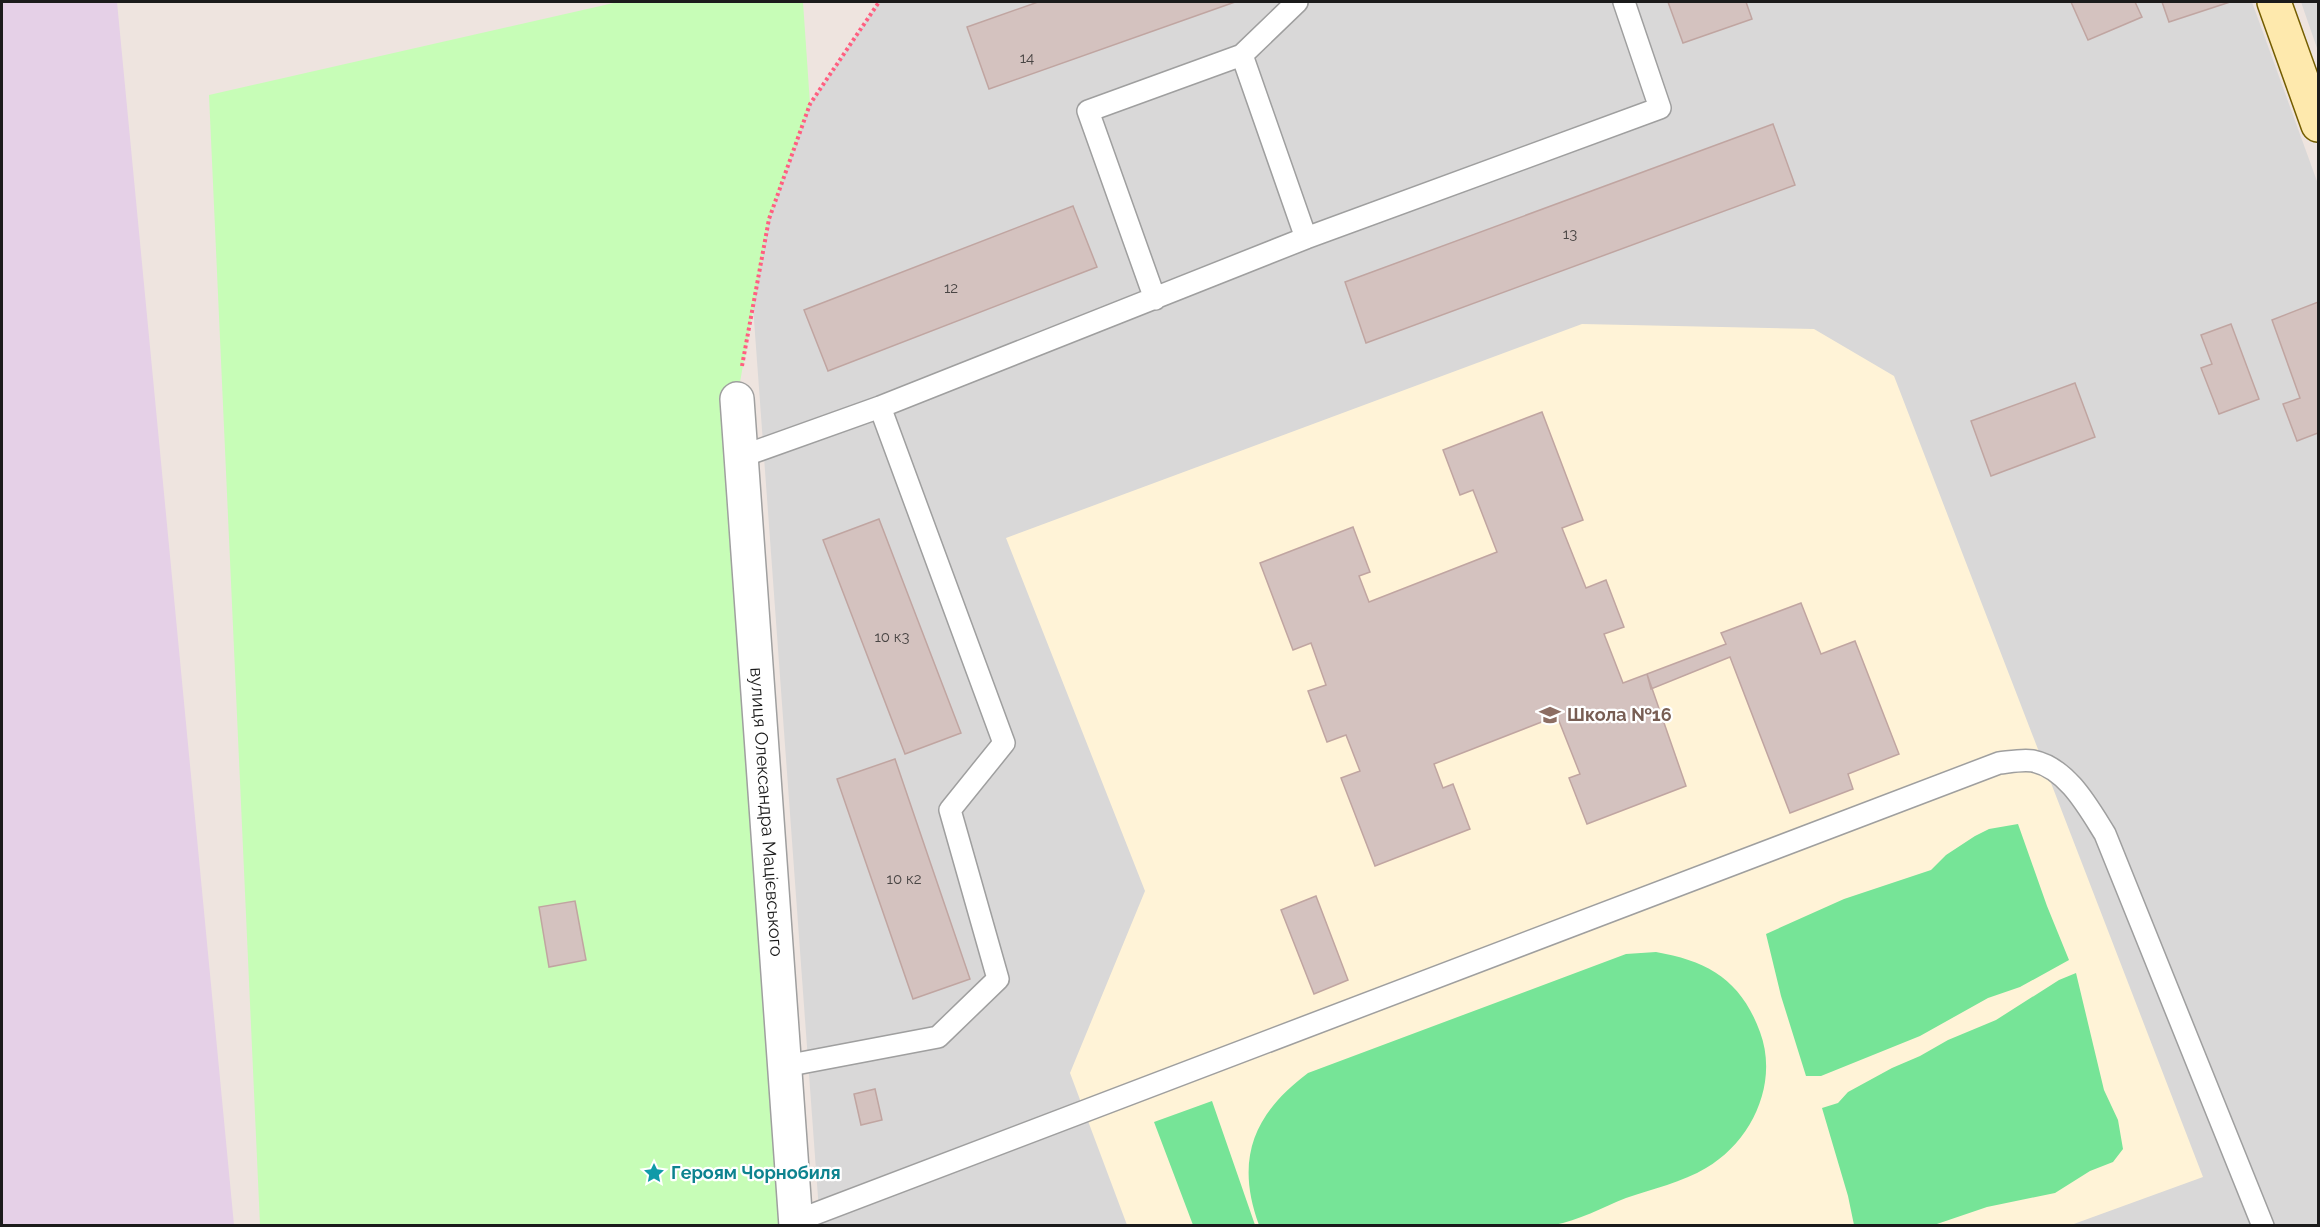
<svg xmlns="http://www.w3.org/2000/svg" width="2320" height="1227" font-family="Raleway,sans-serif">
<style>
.residential{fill:#d9d8d8}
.industrial{fill:#e5d0e7}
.education{fill:#fff3d7}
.park{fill:#c7fdb7}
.pitch{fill:#76e497}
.building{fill:#d4c2bf;stroke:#c0a5a1;stroke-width:1.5}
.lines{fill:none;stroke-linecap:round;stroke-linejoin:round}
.lane-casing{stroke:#9f9f9f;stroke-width:24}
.street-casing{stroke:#9f9f9f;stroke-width:36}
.secondary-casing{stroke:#745d00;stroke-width:36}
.path{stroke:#ff5f80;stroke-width:4;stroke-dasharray:3 3;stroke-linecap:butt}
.lane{stroke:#fff;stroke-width:21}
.street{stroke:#fff;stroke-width:33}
.secondary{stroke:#fee9ad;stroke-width:33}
.labels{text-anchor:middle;stroke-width:4.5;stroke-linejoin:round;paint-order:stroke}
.number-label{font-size:15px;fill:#494544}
.education-label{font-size:18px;font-weight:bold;fill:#785e54;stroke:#fff;text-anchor:start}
.street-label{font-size:18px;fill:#1b1b1b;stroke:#fff}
.culture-label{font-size:18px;font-weight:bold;fill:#0d838f;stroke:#fff;text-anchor:start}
</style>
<rect width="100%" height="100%" fill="#eee4df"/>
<path class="residential" d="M 879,2 L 2252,2 L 2318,184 L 2318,1225 L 820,1225 L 753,306 L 769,219 L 810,104 Z
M 2301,2 L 2318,2 L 2318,51 Z"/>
<path class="industrial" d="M 2,2 L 117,2 L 234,1225 L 2,1225 Z"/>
<path class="education" d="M 1582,324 L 1814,329 L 1894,376 L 2203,1177 L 2071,1225 L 1127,1225 L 1070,1073 L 1145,891 L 1006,538 Z"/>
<path class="park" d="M 618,2 L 803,2 L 810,104 L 769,219 L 737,399 L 796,1225 L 260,1225 L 209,95 Z"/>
<path class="pitch" d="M 2018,824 L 2047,906 L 2069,960 L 2020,987 L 1988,998 L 1920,1036 L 1821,1076 L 1806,1076 L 1781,996 L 1766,934 L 1844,899 L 1931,870 L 1946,855 L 1975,836 L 1989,829 Z
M 1656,952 C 1708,961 1741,980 1760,1032 C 1779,1083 1752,1141 1706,1168 C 1683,1182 1652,1189 1626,1198 C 1603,1207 1578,1221 1554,1225 C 1529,1227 1494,1226 1468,1226 C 1398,1226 1329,1226 1259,1225 C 1235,1160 1253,1114 1308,1073 L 1626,954 Z
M 2076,973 L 2104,1090 L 2118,1120 L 2123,1149 L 2113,1162 L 2090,1171 L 2055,1193 L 1987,1207 L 1934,1225 L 1854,1225 L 1848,1196 L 1822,1108 L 1838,1103 L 1848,1092 L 1892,1068 L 1920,1056 L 1948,1040 L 1996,1020 L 2059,980 Z
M 1212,1101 L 1255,1225 L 1193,1225 L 1154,1122 Z"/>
<path class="building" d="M 1038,2 L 1235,2 L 989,89 L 967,27 Z
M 1668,2 L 1746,2 L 1752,19 L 1683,43 Z
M 2071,2 L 2135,2 L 2142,17 L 2088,40 Z
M 2162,2 L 2230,2 L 2169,22 Z
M 1773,124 L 1795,185 L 1366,343 L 1345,282 Z
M 1073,206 L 1097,267 L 828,371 L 804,310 Z
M 2318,302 L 2318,433 L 2297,441 L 2283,404 L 2300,398 L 2272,320 Z
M 2231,324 L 2259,399 L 2219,414 L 2201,368 L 2212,364 L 2201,335 Z
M 2075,383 L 2095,437 L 1991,476 L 1971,421 Z
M 1542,412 L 1583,520 L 1562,528 L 1586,588 L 1606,580 L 1624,627 L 1604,634 L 1623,683 L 1647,674 L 1686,786 L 1587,824 L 1569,778 L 1580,774 L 1557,716 L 1434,764 L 1443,788 L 1453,784 L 1470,829 L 1375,866 L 1341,778 L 1360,771 L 1346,735 L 1327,742 L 1308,691 L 1326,685 L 1311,643 L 1293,650 L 1260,563 L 1353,527 L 1370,572 L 1359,576 L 1369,602 L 1497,552 L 1473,490 L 1460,495 L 1443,450 Z
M 879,519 L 961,733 L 905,754 L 823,540 Z
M 1801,603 L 1821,654 L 1855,641 L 1899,754 L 1848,774 L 1853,789 L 1790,813 L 1730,657 L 1651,689 L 1647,674 L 1726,644 L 1721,633 Z
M 895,759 L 970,979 L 913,999 L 837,779 Z
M 1316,896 L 1348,980 L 1314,994 L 1281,910 Z
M 575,901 L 586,960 L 549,967 L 539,907 Z
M 875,1089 L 882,1120 L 861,1125 L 854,1094 Z"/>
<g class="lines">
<defs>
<path id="lane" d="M 1297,2 L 1242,55 L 1306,238
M 1155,299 L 1088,111 L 1242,55
M 740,457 L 880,407 L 1306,238 L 1660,108 L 1624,2
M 785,1066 L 938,1037 L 998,979 L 950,810 L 1004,743 L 880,407
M 796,1221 L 1999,763 C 2009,762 2023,759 2033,761 C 2067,768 2088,807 2105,834 L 2263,1226"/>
<g id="street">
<path id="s1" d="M 737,399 L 796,1226"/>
</g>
<path id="secondary" d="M 2274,2 L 2318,125"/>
</defs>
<use href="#lane" class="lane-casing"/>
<use href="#street" class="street-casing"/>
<use href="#secondary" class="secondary-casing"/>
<path class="path" d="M 742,366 L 769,219 L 810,104 L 879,2"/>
<use href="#lane" class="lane"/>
<use href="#street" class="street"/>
<use href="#secondary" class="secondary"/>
</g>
<defs>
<symbol id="school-bare" viewBox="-9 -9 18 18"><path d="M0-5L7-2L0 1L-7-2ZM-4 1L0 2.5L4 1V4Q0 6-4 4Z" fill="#8d6e63" stroke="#fff" stroke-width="2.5" paint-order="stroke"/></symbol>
<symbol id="sight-bare" viewBox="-9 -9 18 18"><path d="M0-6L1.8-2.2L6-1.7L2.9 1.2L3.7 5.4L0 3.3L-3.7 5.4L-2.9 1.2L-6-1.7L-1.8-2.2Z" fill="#0f9aa8" stroke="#fff" stroke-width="2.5" paint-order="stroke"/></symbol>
</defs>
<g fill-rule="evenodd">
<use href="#school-bare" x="1535" y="700" width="30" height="30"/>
<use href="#sight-bare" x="639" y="1158" width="30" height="30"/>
</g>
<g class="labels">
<g class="number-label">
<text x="1027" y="63">14</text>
<text x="1570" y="239">13</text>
<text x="951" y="293">12</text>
<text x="892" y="642">10 к3</text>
<text x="904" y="884">10 к2</text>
</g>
<g class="education-label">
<text x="1567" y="721">Школа №16</text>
</g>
<g class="street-label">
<text dy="6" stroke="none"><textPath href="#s1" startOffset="414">вулиця Олександра Мацієвського</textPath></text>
</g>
<g class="culture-label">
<text x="671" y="1179">Героям Чорнобиля</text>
</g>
</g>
<rect width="2320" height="1227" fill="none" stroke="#1b1b1b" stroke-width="6"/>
</svg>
